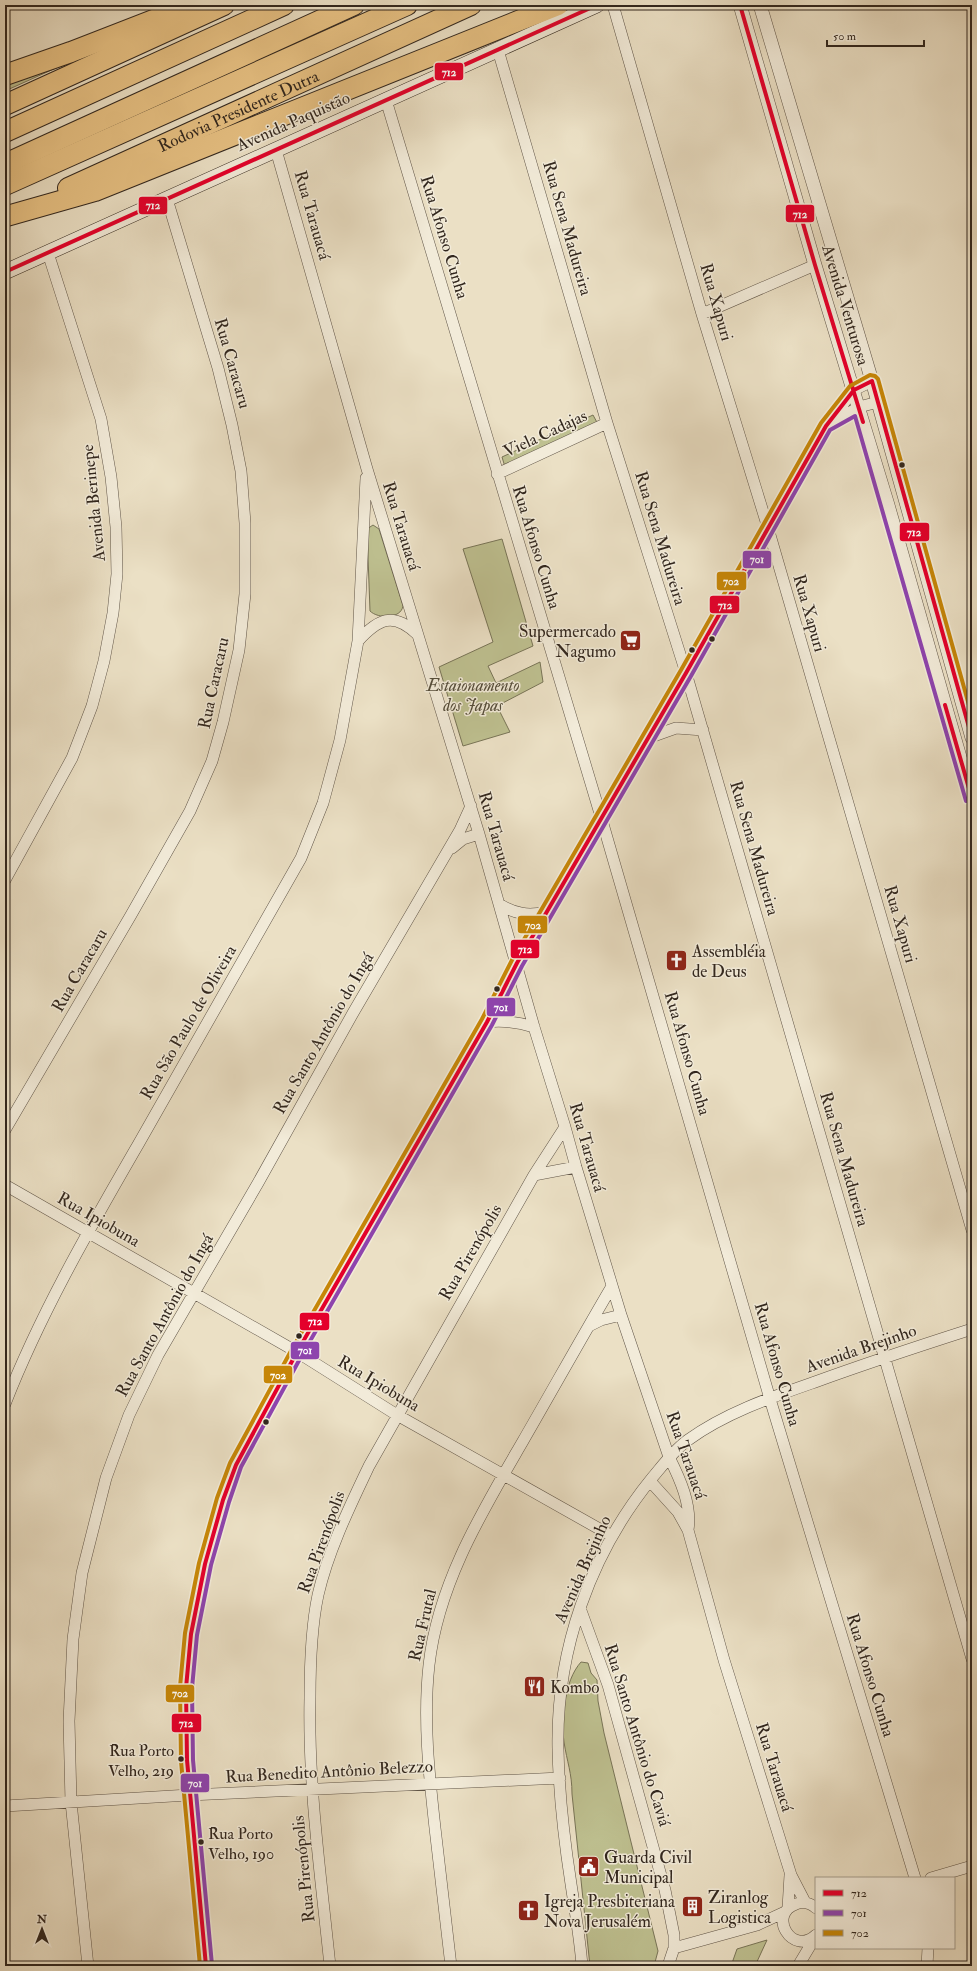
<svg xmlns="http://www.w3.org/2000/svg" width="977" height="1971" font-family="'IM FELL Double Pica',serif">
<style>
.green{fill:#bec090;stroke:#787457}
.lines{fill:none;stroke-linecap:round;stroke-linejoin:round}
.minor-casing{stroke:#605548;stroke-width:12}
.tertiary-casing{stroke:#605548;stroke-width:14}
.secondary-casing{stroke:#32271e;stroke-width:16}
.motorway-casing{stroke:#32271e;stroke-width:22}
.minor{stroke:#f2ebd9;stroke-width:11}
.tertiary{stroke:#f2ebd9;stroke-width:13}
.secondary{stroke:#f2ebd9;stroke-width:15}
.motorway{stroke:#e6c082;stroke-width:20}
.bus-1-casing{stroke:#f2ebd9;stroke-width:7}
.bus-2-casing{stroke:#f2ebd9;stroke-width:7}
.bus-3-casing{stroke:#f2ebd9;stroke-width:7}
.bus-1{stroke:#e4002b;stroke-width:4}
.bus-2{stroke:#8e44ad;stroke-width:4}
.bus-3{stroke:#c68608;stroke-width:4}
.bus-dot{fill:#32271e;stroke:#f2ebd9;stroke-width:1.5}
.labels{text-anchor:middle;stroke-width:3;stroke-linejoin:round;paint-order:stroke}
.bus-label{font-size:16px;fill:#32271e;stroke:#f2ebd9;text-anchor:end}
.street-label{font-size:17px;fill:#32271e;stroke:#f2ebd9}
.poi-label{font-size:17px;fill:#32271e;stroke:#f2ebd9;text-anchor:start}
.park-label{font-size:17px;font-style:italic;fill:#554d3a;stroke:#f2ebd9}
.line-badge{stroke:#f2ebd9;stroke-width:1.5}
.badge-label{font-size:11px;text-anchor:middle;font-weight:bold;fill:#fff}
</style>
<rect width="100%" height="100%" fill="#ebe0c5"/>
<filter id="stains"><feTurbulence type="fractalNoise" baseFrequency=".005" numOctaves="4"/><feColorMatrix values="0 0 0 0 .2 0 0 0 0 .09 0 0 0 0 .02 0 0 0 .5 -.17"/></filter>
<radialGradient id="worn" r=".72"><stop offset=".6" stop-color="#630" stop-opacity="0"/><stop offset="1" stop-color="#630" stop-opacity=".3"/></radialGradient>
<path class="green" d="M 87,54 L 5,91 L 5,82 Z
M 593,415 L 599,426 L 505,467 L 502,457 Z
M 373,525 L 379,529 L 403,606 C 401,619 378,619 370,611 L 367,529 Z
M 502,539 L 533,646 L 488,666 L 496,683 L 540,662 L 543,682 L 497,706 L 510,732 L 463,746 L 439,667 L 493,642 L 463,549 Z
M 581,1662 L 588,1663 L 591,1673 L 597,1680 L 598,1701 L 604,1733 L 658,1951 L 654,1966 L 590,1966 L 572,1794 C 572,1773 567,1762 564,1742 C 561,1719 564,1681 581,1662 Z
M 767,1940 L 755,1966 L 731,1966 L 737,1949 Z"/>
<g class="lines">
<defs>
<path id="minor" d="M 613,5 L 702,314 L 768,528 L 972,1230
M 498,50 L 607,423 L 686,673 L 972,1659
M 386,100 L 601,817 L 770,1399 L 915,1878
M 276,150 L 367,469 L 479,834 L 534,1027 L 565,1127 L 576,1167 L 621,1315 L 669,1457 C 680,1479 692,1505 688,1530
M 702,314 L 815,265
M 830,424 L 859,407 L 878,402
M 497,474 L 607,423
M 358,641 C 378,619 393,611 417,634
M 648,738 L 676,728 L 703,730
M 452,848 L 463,839 L 479,834
M 5,880 L 72,758 L 92,706 L 104,661 L 113,613 L 117,574 L 116,527 L 111,477 L 101,419 L 48,253
M 499,904 C 515,914 528,916 546,912
M 487,1022 C 504,1020 518,1022 534,1027
M 5,1130 L 131,915 L 190,811 L 212,761 L 223,722 L 239,650 L 245,594 L 245,523 L 241,471 L 232,425 L 218,368 L 167,199
M 534,1175 L 576,1167
M 5,1185 L 297,1352 L 397,1415 L 612,1536
M 589,1326 L 601,1320 L 621,1315
M 5,1404 C 41,1312 90,1228 139,1143 C 193,1048 247,953 301,858 L 323,803 L 340,740 L 358,641 L 366,478
M 650,1481 L 678,1512 L 688,1530 L 724,1660 L 791,1875 L 805,1902
M 580,1608 L 608,1685 L 665,1890 L 674,1935 L 674,1948 L 668,1966
M 5,1806 L 189,1795 L 560,1778
M 931,1878 L 972,1866
M 788,1908 L 790,1875
M 816,1908 C 810,1903 803,1901 796,1904 C 767,1914 792,1957 816,1935
M 674,1948 L 757,1925 L 785,1912
M 88,1966 L 71,1802 L 69,1721 L 73,1639 L 82,1573 L 106,1478 L 129,1415 L 158,1355 L 258,1183 L 353,1013 L 460,830 L 471,806
M 206,1966 L 187,1760 L 186,1688 L 191,1634 L 205,1564 L 223,1500 L 236,1465 L 297,1352 L 487,1022 L 517,963 L 686,673 L 826,426 L 854,390 L 872,381
M 330,1966 C 321,1877 308,1787 310,1698 C 310,1664 311,1628 318,1595 C 328,1551 350,1506 369,1466 L 534,1175 L 565,1127
M 451,1966 C 446,1920 440,1874 435,1828 C 429,1774 423,1719 429,1665 C 438,1583 483,1510 523,1441 C 553,1389 582,1337 612,1286
M 582,1966 C 580,1938 575,1911 571,1884 C 564,1839 559,1794 558,1749 C 556,1651 590,1554 652,1478 C 663,1465 674,1450 688,1440 C 725,1413 772,1397 815,1382 C 867,1363 919,1346 972,1329
M 798,1966 L 816,1936
M 927,1966 L 928,1948"/>
<path id="tertiary" d="M 740,5 L 815,265 L 888,505 L 972,799
M 760,5 L 872,381 L 972,738"/>
<path id="secondary" d="M 5,272 L 597,5"/>
<g id="motorway">
<path d="M 5,75 L 71,52 L 192,5"/>
<path d="M 5,105 L 224,5"/>
<path d="M 5,132 L 284,5"/>
<path d="M 5,164 L 354,5"/>
<path d="M 5,185 L 407,5"/>
<path id="s1" d="M 68,188 L 471,5"/>
<path d="M 7,216 L 95,191 L 558,5"/>
</g>
</defs>
<use href="#minor" class="minor-casing"/>
<use href="#tertiary" class="tertiary-casing"/>
<use href="#secondary" class="secondary-casing"/>
<use href="#motorway" class="motorway-casing"/>
<use href="#minor" class="minor"/>
<use href="#tertiary" class="tertiary"/>
<use href="#secondary" class="secondary"/>
<use href="#motorway" class="motorway"/>
<defs>
<path id="bus-1" d="M 740,5 L 815,265 L 863,422
M 5,272 L 597,5
M 945,705 L 972,799
M 206,1966 L 187,1760 L 186,1688 L 191,1634 L 205,1564 L 223,1500 L 236,1465 L 297,1352 L 487,1022 L 517,963 L 686,673 L 826,426 L 854,390 L 872,381 L 972,738"/>
<path id="bus-2" d="M 212,1965 L 193,1760 L 192,1688 L 197,1635 L 211,1565 L 229,1502 L 241,1467 L 302,1355 L 492,1025 L 522,966 L 691,676 L 830,430 L 855,416 L 966,801"/>
<path id="bus-3" d="M 200,1966 L 181,1761 L 180,1687 L 185,1633 L 199,1563 L 217,1498 L 230,1463 L 292,1349 L 482,1019 L 512,960 L 681,670 L 821,423 L 850,386 L 870,375 L 875,376 L 878,379 L 972,716"/>
</defs>
<use href="#bus-1" class="bus-1-casing"/>
<use href="#bus-2" class="bus-2-casing"/>
<use href="#bus-3" class="bus-3-casing"/>
<use href="#bus-1" class="bus-1"/>
<use href="#bus-2" class="bus-2"/>
<use href="#bus-3" class="bus-3"/>
</g>
<defs>
<symbol id="supermarket-square" viewBox="-11 -11 22 22"><rect x="-9" y="-9" width="18" height="18" rx="4" fill="#8f2418" stroke="#f2ebd9"/><path d="M-6-5.5h2.5l.6 2H6L4.5 2H-2.5L-4.4-4H-6ZM-1.5 3.2a1.3 1.3 0 1 0 .1 0ZM3 3.2a1.3 1.3 0 1 0 .1 0Z" fill="#fff"/></symbol>
<symbol id="church-square" viewBox="-11 -11 22 22"><rect x="-9" y="-9" width="18" height="18" rx="4" fill="#8f2418" stroke="#f2ebd9"/><path d="M-1.2-6h2.4v3.5h3.3v2.4h-3.3V6h-2.4V-.1h-3.3v-2.4h3.3Z" fill="#fff"/></symbol>
<symbol id="restaurant-square" viewBox="-11 -11 22 22"><rect x="-9" y="-9" width="18" height="18" rx="4" fill="#8f2418" stroke="#f2ebd9"/><path d="M-5-6h1v4h1v-4h1v4h1v-4h1v5L-1.5 .5V6h-2V.5L-5-1ZM5-6V6H3V1.5H1.5Q1.5-4 5-6Z" fill="#fff"/></symbol>
<symbol id="civic-square" viewBox="-11 -11 22 22"><rect x="-9" y="-9" width="18" height="18" rx="4" fill="#8f2418" stroke="#f2ebd9"/><path d="M-.6-6.5H3V-4.5H.6V-3L4-1V1h2V6H-6V1h2V-1L-.6-3ZM-1.2 2.5V6h2.4V2.5Z" fill="#fff"/></symbol>
<symbol id="building-square" viewBox="-11 -11 22 22"><rect x="-9" y="-9" width="18" height="18" rx="4" fill="#8f2418" stroke="#f2ebd9"/><path d="M-4-6H4V6H1V3H-1V6H-4ZM-2.5-4.3h1.7v1.8h-1.7ZM.8-4.3h1.7v1.8H.8ZM-2.5-1h1.7V.8h-1.7ZM.8-1h1.7V.8H.8Z" fill="#fff"/></symbol>
</defs>
<g fill-rule="evenodd">
<use href="#supermarket-square" x="618" y="628" width="25" height="25"/>
<use href="#church-square" x="664" y="948" width="25" height="25"/>
<use href="#restaurant-square" x="522" y="1674" width="25" height="25"/>
<use href="#civic-square" x="576" y="1854" width="25" height="25"/>
<use href="#building-square" x="680" y="1894" width="25" height="25"/>
<use href="#church-square" x="516" y="1898" width="25" height="25"/>
</g>
<g class="bus-dot">
<circle cx="902" cy="465" r="3.5"/>
<circle cx="712" cy="639" r="3.5"/>
<circle cx="692" cy="650" r="3.5"/>
<circle cx="497" cy="989" r="3.5"/>
<circle cx="299" cy="1336" r="3.5"/>
<circle cx="266" cy="1422" r="3.5"/>
<circle cx="181" cy="1759" r="3.5"/>
<circle cx="201" cy="1842" r="3.5"/>
</g>
<g class="labels">
<g class="bus-label">
<text x="174" y="1756">Rua Porto<tspan x="174" dy="20">Velho, 219</tspan></text>
<text x="208" y="1839" text-anchor="start">Rua Porto<tspan x="208" dy="20">Velho, 190</tspan></text>
</g>
<g class="street-label">
<text dy="6" stroke="none"><textPath href="#s1" startOffset="187">Rodovia Presidente Dutra</textPath></text>
<text transform="translate(293 121) rotate(-24)" y="6">Avenida Paquistão</text>
<text transform="translate(313 215) rotate(74)" y="6">Rua Tarauacá</text>
<text transform="translate(568 228) rotate(74)" y="6">Rua Sena Madureira</text>
<text transform="translate(445 237) rotate(73)" y="6">Rua Afonso Cunha</text>
<text transform="translate(717 302) rotate(74)" y="6">Rua Xapuri</text>
<text transform="translate(846 305) rotate(73)" y="6">Avenida Venturosa</text>
<text transform="translate(233 363) rotate(74)" y="6">Rua Caracaru</text>
<text transform="translate(545 433) rotate(-25)" y="6">Viela Cadajas</text>
<text transform="translate(93 503) rotate(-96)" y="6">Avenida Berinepe</text>
<text transform="translate(402 526) rotate(73)" y="6">Rua Tarauacá</text>
<text transform="translate(661 538) rotate(73)" y="6">Rua Sena Madureira</text>
<text transform="translate(537 547) rotate(73)" y="6">Rua Afonso Cunha</text>
<text transform="translate(810 613) rotate(74)" y="6">Rua Xapuri</text>
<text transform="translate(213 683) rotate(-78)" y="6">Rua Caracaru</text>
<text transform="translate(497 836) rotate(74)" y="6">Rua Tarauacá</text>
<text transform="translate(755 848) rotate(74)" y="6">Rua Sena Madureira</text>
<text transform="translate(901 924) rotate(74)" y="6">Rua Xapuri</text>
<text transform="translate(79 970) rotate(-60)" y="6">Rua Caracaru</text>
<text transform="translate(188 1022) rotate(-60)" y="6">Rua São Paulo de Oliveira</text>
<text transform="translate(323 1033) rotate(-60)" y="6">Rua Santo Antônio do Ingá</text>
<text transform="translate(688 1053) rotate(74)" y="6">Rua Afonso Cunha</text>
<text transform="translate(588 1147) rotate(74)" y="6">Rua Tarauacá</text>
<text transform="translate(845 1159) rotate(74)" y="6">Rua Sena Madureira</text>
<text transform="translate(99 1219) rotate(30)" y="6">Rua Ipiobuna</text>
<text transform="translate(470 1252) rotate(-60)" y="6">Rua Pirenópolis</text>
<text transform="translate(164 1315) rotate(-61)" y="6">Rua Santo Antônio do Ingá</text>
<text transform="translate(861 1348) rotate(-19)" y="6">Avenida Brejinho</text>
<text transform="translate(778 1364) rotate(74)" y="6">Rua Afonso Cunha</text>
<text transform="translate(379 1383) rotate(31)" y="6">Rua Ipiobuna</text>
<text transform="translate(687 1455) rotate(71)" y="6">Rua Tarauacá</text>
<text transform="translate(321 1542) rotate(-70)" y="6">Rua Pirenópolis</text>
<text transform="translate(582 1569) rotate(-66)" y="6">Avenida Brejinho</text>
<text transform="translate(422 1625) rotate(-77)" y="6">Rua Frutal</text>
<text transform="translate(871 1675) rotate(73)" y="6">Rua Afonso Cunha</text>
<text transform="translate(638 1735) rotate(73)" y="6">Rua Santo Antônio do Caviá</text>
<text transform="translate(775 1767) rotate(73)" y="6">Rua Tarauacá</text>
<text transform="translate(329 1771) rotate(-3)" y="6">Rua Benedito Antônio Belezzo</text>
<text transform="translate(303 1869) rotate(-96)" y="6">Rua Pirenópolis</text>
</g>
<g class="poi-label">
<text x="616" y="637" text-anchor="end">Supermercado<tspan x="616" dy="20">Nagumo</tspan></text>
<text x="692" y="957">Assembléia<tspan x="692" dy="20">de Deus</tspan></text>
<text x="550" y="1693">Kombo</text>
<text x="604" y="1863">Guarda Civil<tspan x="604" dy="20">Municipal</tspan></text>
<text x="708" y="1903">Ziranlog<tspan x="708" dy="20">Logistica</tspan></text>
<text x="544" y="1907">Igreja Presbiteriana<tspan x="544" dy="20">Nova Jerusalém</tspan></text>
</g>
<g class="park-label">
<text x="473" y="691">Estaionamento<tspan x="473" dy="20">dos Japas</tspan></text>
</g>
</g>
<g class="line-badge">
<rect x="434" y="62" width="30" height="19" rx="4" fill="#e4002b"/>
<rect x="138" y="196" width="30" height="19" rx="4" fill="#e4002b"/>
<rect x="785" y="204" width="30" height="19" rx="4" fill="#e4002b"/>
<rect x="899" y="522" width="31" height="20" rx="4" fill="#e4002b"/>
<rect x="742" y="550" width="30" height="19" rx="4" fill="#8e44ad"/>
<rect x="716" y="571" width="31" height="20" rx="4" fill="#c68608"/>
<rect x="709" y="595" width="31" height="19" rx="4" fill="#e4002b"/>
<rect x="517" y="915" width="31" height="19" rx="4" fill="#c68608"/>
<rect x="510" y="939" width="30" height="20" rx="4" fill="#e4002b"/>
<rect x="486" y="997" width="30" height="20" rx="4" fill="#8e44ad"/>
<rect x="299" y="1312" width="31" height="19" rx="4" fill="#e4002b"/>
<rect x="290" y="1341" width="30" height="19" rx="4" fill="#8e44ad"/>
<rect x="263" y="1365" width="30" height="19" rx="4" fill="#c68608"/>
<rect x="165" y="1684" width="30" height="19" rx="4" fill="#c68608"/>
<rect x="171" y="1713" width="31" height="20" rx="4" fill="#e4002b"/>
<rect x="180" y="1773" width="30" height="20" rx="4" fill="#8e44ad"/>
</g>
<g class="badge-label">
<text x="449" y="76">712</text>
<text x="153" y="209">712</text>
<text x="800" y="218">712</text>
<text x="914" y="536">712</text>
<text x="757" y="563">701</text>
<text x="731" y="585">702</text>
<text x="725" y="609">712</text>
<text x="533" y="929">702</text>
<text x="525" y="953">712</text>
<text x="501" y="1011">701</text>
<text x="315" y="1325">712</text>
<text x="305" y="1354">701</text>
<text x="278" y="1379">702</text>
<text x="180" y="1697">702</text>
<text x="186" y="1727">712</text>
<text x="195" y="1787">701</text>
</g>
<rect width="977" height="1971" fill="none" stroke="#ebe0c5" stroke-width="20"/>
<rect x="6" y="6" width="965" height="1959" fill="none" stroke="#32271e" stroke-width="2"/>
<rect x="10" y="10" width="957" height="1951" fill="none" stroke="#32271e"/>
<rect x="815" y="1877" width="140" height="72" fill="#f2ebd9" stroke="#a59d8e"/>
<rect x="823" y="1890" width="20" height="6" fill="#e4002b" stroke="#a59d8e"/>
<text x="851" y="1897" font-size="12" fill="#32271e">712</text>
<rect x="823" y="1910" width="20" height="6" fill="#8e44ad" stroke="#a59d8e"/>
<text x="851" y="1917" font-size="12" fill="#32271e">701</text>
<rect x="823" y="1930" width="20" height="6" fill="#c68608" stroke="#a59d8e"/>
<text x="851" y="1937" font-size="12" fill="#32271e">702</text>
<g transform="translate(42 1929)" stroke="#f2ebd9" stroke-width="3" paint-order="stroke">
<path d="M0-3L7 15L0 10L-7 15Z" fill="#32271e"/>
<text y="-6" font-size="11" font-weight="bold" text-anchor="middle" fill="#32271e">N</text>
</g>
<path d="M827 40v6h97v-6" fill="none" stroke="#32271e" stroke-width="2"/>
<text x="833" y="40" font-size="12" fill="#32271e" stroke="#f2ebd9" stroke-width="3" paint-order="stroke">50 m</text>
<rect width="100%" height="100%" filter="url(#stains)"/>
<rect width="100%" height="100%" fill="url(#worn)"/>
</svg>
